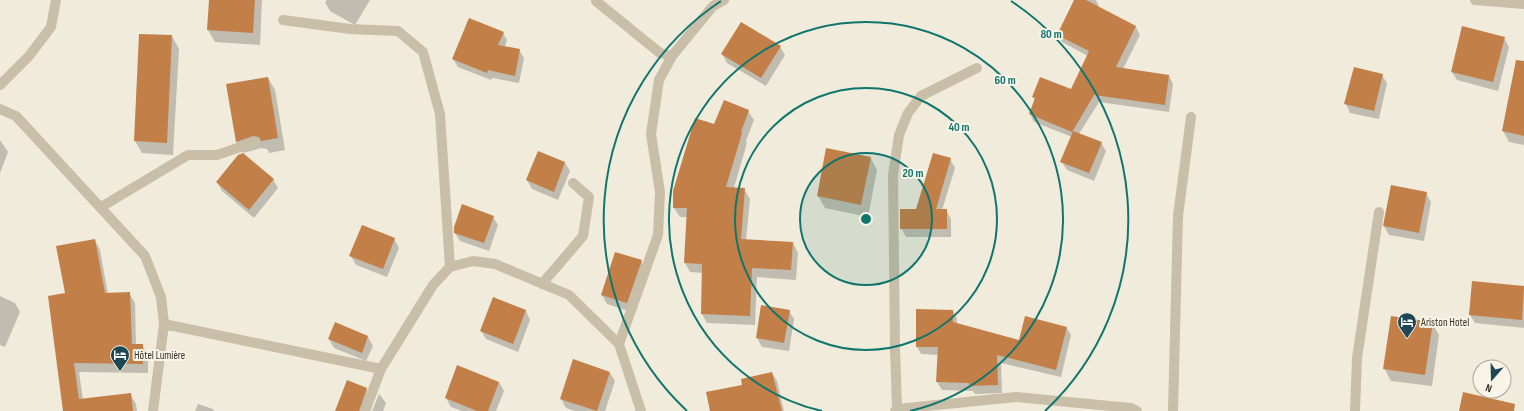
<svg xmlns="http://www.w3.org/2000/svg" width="1524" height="411" font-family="'Sofia Sans Condensed',sans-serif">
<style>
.shadow{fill:#0003}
.building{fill:#c37f48}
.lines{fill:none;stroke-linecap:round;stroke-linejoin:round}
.minor{stroke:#c9bea8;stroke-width:10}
.ring{fill:none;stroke:#0f766e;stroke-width:2}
.labels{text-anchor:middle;stroke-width:4;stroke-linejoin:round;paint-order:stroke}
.poi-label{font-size:11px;fill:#362f28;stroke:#f9f4e8;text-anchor:start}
.centre{fill:#0f766e;stroke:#f9f4e8;stroke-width:2}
.ring-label{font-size:12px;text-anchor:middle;font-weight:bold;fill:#0f766e;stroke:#f9f4e8;stroke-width:4;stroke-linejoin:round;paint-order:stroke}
</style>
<rect width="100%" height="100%" fill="#f1ebdb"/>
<path class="shadow" d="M 210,0 L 262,0 L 260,45 L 215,42 L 208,30 Z
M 327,0 L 370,0 L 355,25 L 330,11 L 325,2 Z
M 1075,0 L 1096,0 L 1099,7 L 1099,8 L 1136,27 L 1140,35 L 1123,69 L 1169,76 L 1173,84 L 1169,112 L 1099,102 L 1079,134 L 1101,143 L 1106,151 L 1094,181 L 1067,170 L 1062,162 L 1072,137 L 1034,122 L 1030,114 L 1035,101 L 1033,97 L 1071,90 L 1088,56 L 1062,42 L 1058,35 Z
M 503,33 L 507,40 L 505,47 L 519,50 L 524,58 L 519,83 L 492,78 L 491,80 L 458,67 L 453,59 Z
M 172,36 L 179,49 L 173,155 L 142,153 L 135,141 Z
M 1504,38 L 1509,47 L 1498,91 L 1457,80 L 1452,72 Z
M 780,47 L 785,55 L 766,86 L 727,63 L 722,54 Z
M 1382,75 L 1387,83 L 1379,119 L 1350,113 L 1346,104 Z
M 268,78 L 275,90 L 285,150 L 269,153 L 267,149 L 261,148 L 243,153 L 236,141 Z
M 1511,87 L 1524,89 L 1524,145 L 1509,142 L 1503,131 Z
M 748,111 L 754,120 L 746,141 L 747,143 L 734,188 L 744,189 L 750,199 L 746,240 L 793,243 L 798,253 L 796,280 L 757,277 L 755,325 L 707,323 L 702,314 L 703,273 L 690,272 L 685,263 L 687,217 L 680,217 L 674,208 L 714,125 Z
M 0,140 L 8,152 L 0,173 Z
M 539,152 L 565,163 L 570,171 L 558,200 L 532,189 L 527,180 Z
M 871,158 L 877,170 L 868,217 L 825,208 L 818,196 Z
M 950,159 L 955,168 L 942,210 L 946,210 L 951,219 L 951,237 L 906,237 L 901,228 L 917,210 Z
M 273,179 L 278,188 L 254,218 L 222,191 L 217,182 Z
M 1426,193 L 1431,202 L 1424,241 L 1389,235 L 1384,226 Z
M 493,217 L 498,225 L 489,251 L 460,241 L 455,233 Z
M 394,239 L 399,248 L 387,277 L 356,265 L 351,256 Z
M 95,240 L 100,250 L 108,294 L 129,293 L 135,303 L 136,345 L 142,345 L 148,354 L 148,373 L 79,372 L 83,400 L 130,394 L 136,404 L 137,411 L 63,411 L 66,294 Z
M 641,261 L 646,270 L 631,312 L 607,304 L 602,295 Z
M 1473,282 L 1524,287 L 1524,328 L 1475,323 L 1470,315 Z
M 0,296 L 15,303 L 20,312 L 5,347 L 0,345 Z
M 762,306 L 789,311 L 794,319 L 789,351 L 762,347 L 757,338 Z
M 526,311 L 530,320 L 518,352 L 486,339 L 481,331 Z
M 953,311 L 957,319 L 957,324 L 1020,341 L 1066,327 L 1071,335 L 1061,377 L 1001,363 L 1002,393 L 975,394 L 973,391 L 942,390 L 937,382 L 938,355 L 921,354 L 917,347 Z
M 1432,323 L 1439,335 L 1432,386 L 1391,381 L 1384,368 Z
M 368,337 L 373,346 L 366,361 L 334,348 L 329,339 Z
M 610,373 L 615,381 L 605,411 L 575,411 L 566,408 L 561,399 Z
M 772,373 L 777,381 L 784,411 L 711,411 L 743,386 Z
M 499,382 L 504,391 L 496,411 L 462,411 L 451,407 L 446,398 Z
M 366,389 L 371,397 L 366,411 L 336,411 Z
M 379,394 L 386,403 L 383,411 L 372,411 Z
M 198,404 L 213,409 L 214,411 L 195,411 Z"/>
<path class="building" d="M 209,0 L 255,0 L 253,33 L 207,30 Z
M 1074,0 L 1086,0 L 1136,26 L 1116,67 L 1169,75 L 1165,105 L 1094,95 L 1072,132 L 1029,114 L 1035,98 L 1032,97 L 1040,77 L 1071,89 L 1089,51 L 1057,35 Z
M 469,18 L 504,32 L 498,45 L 520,49 L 515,76 L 488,70 L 487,73 L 452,59 Z
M 741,22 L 781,46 L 761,78 L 721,54 Z
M 1462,26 L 1505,37 L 1493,82 L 1451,72 Z
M 139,34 L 172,35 L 167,143 L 134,141 Z
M 1516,60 L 1524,61 L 1524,136 L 1502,131 Z
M 1354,67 L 1383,74 L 1374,111 L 1344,104 Z
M 268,77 L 278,138 L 261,141 L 259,137 L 253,136 L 236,142 L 226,84 Z
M 724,100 L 749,110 L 741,132 L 742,133 L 726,187 L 745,188 L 741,239 L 793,242 L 791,270 L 752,268 L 750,316 L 701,314 L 702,264 L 684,263 L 687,208 L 673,208 L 673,191 L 695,118 L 714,124 Z
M 1073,131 L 1102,142 L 1089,173 L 1060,162 Z
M 826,148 L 871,157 L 861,205 L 817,196 Z
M 538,151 L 565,162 L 554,192 L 526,180 Z
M 243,153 L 274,179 L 249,210 L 216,182 L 238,155 Z
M 933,153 L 951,158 L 936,209 L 947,209 L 947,229 L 900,229 L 900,209 L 916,209 Z
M 1391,185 L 1427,192 L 1419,233 L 1383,226 Z
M 462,204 L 494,216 L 484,243 L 454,233 L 454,227 Z
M 362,225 L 395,238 L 383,269 L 349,256 Z
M 95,239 L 105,293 L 130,292 L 132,344 L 143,344 L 143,364 L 74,363 L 79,399 L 131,393 L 133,411 L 63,411 L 48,296 L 65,293 L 56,246 Z
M 615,252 L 642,260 L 627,303 L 601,295 Z
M 1472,281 L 1524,286 L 1522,320 L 1469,315 Z
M 493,297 L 526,310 L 513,344 L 480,331 Z
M 761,305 L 790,310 L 784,343 L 756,338 Z
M 916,309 L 953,310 L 953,322 L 1019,340 L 1025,316 L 1067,327 L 1056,370 L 997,355 L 998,385 L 969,386 L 969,383 L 936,382 L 938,347 L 916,347 Z
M 1391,316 L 1433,322 L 1425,375 L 1383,369 Z
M 335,322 L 368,336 L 362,353 L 328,339 Z
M 573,359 L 610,372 L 597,411 L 560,399 Z
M 457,365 L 499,382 L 488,411 L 477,411 L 445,398 Z
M 772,372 L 782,411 L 710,411 L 706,392 L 742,385 L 741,379 Z
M 347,380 L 367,388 L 359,411 L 335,411 Z
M 1463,392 L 1515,404 L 1514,411 L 1459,411 Z"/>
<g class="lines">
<path class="minor" d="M 1475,0 L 1524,4
M 596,1 L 660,53 L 672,56
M 283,20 L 350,29 L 398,31 L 423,52 L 440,114 L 450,267
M 0,85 L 29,56 L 51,27 L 56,0
M 0,109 L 16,116 L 145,256 L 161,297 L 164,324 L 153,411
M 101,207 L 188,155 L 217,155 L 255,142
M 542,284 L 583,236 L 589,197 L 573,183
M 164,324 L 381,369
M 619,344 L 658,235 L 660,192 L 651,134 L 659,80 L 672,56 L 713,6 L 724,0
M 897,409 L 895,348 L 893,175 L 899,135 L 908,113 L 921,96 L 977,68
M 365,411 L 381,369 L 433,285 L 450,267 L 473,261 L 495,264 L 569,295 L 619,344 L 641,411
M 895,411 L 897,409 L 1016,397 L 1131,408 L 1137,411
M 1173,411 L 1178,216 L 1191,117
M 1355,411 L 1357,358 L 1379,212"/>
</g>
<circle cx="866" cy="219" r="66" fill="#0f766e" fill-opacity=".12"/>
<g class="ring">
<circle cx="866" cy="219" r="66"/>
<circle cx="866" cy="219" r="131"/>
<path d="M822 411A197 197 0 1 1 910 411"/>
<path d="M687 411A262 262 0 0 1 721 1M1011 1A262 262 0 0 1 1045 411"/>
</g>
<defs>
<symbol id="hotel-pin" viewBox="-11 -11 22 30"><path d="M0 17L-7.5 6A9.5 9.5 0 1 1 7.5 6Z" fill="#1e4756" stroke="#f9f4e8"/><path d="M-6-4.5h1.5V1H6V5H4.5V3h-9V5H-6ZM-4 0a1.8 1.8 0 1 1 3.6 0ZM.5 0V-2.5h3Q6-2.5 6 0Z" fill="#fff"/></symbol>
</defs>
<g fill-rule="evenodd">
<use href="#hotel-pin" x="1396" y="311" width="22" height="30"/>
<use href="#hotel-pin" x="109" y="344" width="22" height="30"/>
</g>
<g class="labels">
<g class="poi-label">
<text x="1421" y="326">Ariston Hotel</text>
<text x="134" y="359">Hôtel Lumière</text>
</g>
</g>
<circle cx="866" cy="219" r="6" class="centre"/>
<g class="ring-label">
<text x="1051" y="38">80 m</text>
<text x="1005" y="84">60 m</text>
<text x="959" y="131">40 m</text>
<text x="913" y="177">20 m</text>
</g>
<g transform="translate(1492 379) rotate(200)"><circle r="19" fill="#f9f4e8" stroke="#aba59b"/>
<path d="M0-3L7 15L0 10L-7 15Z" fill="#1e4756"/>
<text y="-6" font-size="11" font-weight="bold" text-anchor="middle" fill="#362f28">N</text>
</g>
</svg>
